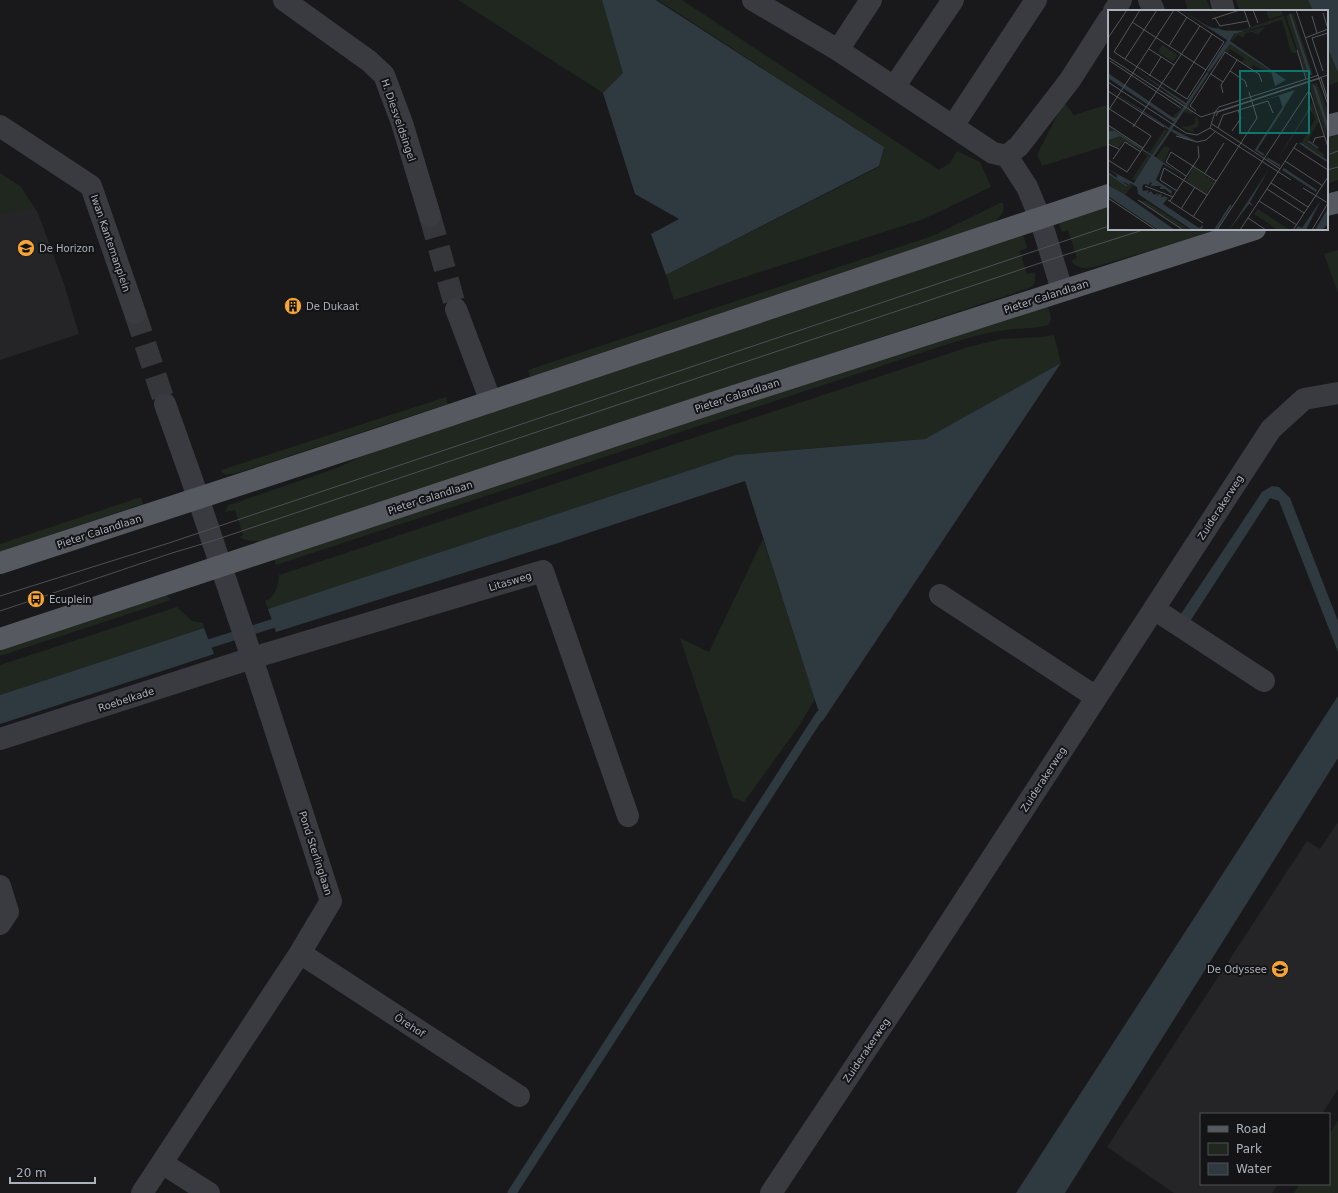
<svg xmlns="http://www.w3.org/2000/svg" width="1338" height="1193" font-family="'DejaVu Sans',sans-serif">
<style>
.built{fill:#252528}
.green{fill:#1f271f}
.water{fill:#2e3a40}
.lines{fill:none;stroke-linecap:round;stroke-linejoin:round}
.stream{stroke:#2e3a40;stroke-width:9}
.minor-tunnel{stroke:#36373b;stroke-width:22;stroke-dasharray:22 11;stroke-linecap:butt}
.minor{stroke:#3a3b40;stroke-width:22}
.major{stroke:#56595f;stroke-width:22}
.tram{stroke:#4d5055;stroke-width:1}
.labels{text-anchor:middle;stroke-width:4;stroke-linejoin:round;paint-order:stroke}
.street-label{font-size:10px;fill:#abb1bb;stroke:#141416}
.poi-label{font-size:10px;fill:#abb1bb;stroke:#141416;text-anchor:start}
.inset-river{fill:none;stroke:#2e3a40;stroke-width:2}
.inset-road{fill:none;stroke:#53565b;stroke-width:1}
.view{fill:#0f766e;fill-opacity:0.15;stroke:#0f766e;stroke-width:2}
.inset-edge{fill:none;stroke:#abb1bb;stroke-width:2}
</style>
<rect width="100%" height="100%" fill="#19191b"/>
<path class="built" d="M 0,173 L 20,186 L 38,213 L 64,284 L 79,334 L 0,360 Z
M 1338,822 L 1338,1089 L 1322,1114 L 1201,1114 L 1201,1184 L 1278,1184 L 1272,1193 L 1174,1193 L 1107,1147 L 1307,841 L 1320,849 Z"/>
<path class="green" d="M 458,0 L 602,0 L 624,73 L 603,93 Z
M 658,0 L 682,0 L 939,170 L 950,163 L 957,151 L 980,162 L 991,187 L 924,219 L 674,300 L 666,275 L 879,167 L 884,147 Z
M 1185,0 L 1207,0 L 1211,11 L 1188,11 Z
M 1236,0 L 1308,0 L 1313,11 L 1240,11 Z
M 1327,46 L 1338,73 L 1338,82 L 1327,86 Z
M 1064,102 L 1074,115 L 1109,104 L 1109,145 L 1042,166 L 1037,155 Z
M 1338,135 L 1338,180 L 1327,184 L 1327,138 Z
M 0,173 L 20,186 L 35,208 L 0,214 Z
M 1000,203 L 1003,203 C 1006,211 1000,217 994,222 L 530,377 L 528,370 L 935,235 Z
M 1109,204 L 1109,229 L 1224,229 L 1094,267 C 1086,269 1077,269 1071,261 L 1077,258 L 1068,230 L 1062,232 L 1059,224 L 1060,221 Z
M 1020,235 L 1024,237 L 1027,248 L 1020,251 L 1027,274 L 1035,272 L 1035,282 L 1032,287 L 268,540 C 258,542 249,542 239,537 L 243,535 L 235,510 L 225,512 L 228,505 L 232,504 L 337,468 L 394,441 Z
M 1338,250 L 1338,293 L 1324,254 Z
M 1046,302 C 1049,310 1054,319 1048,325 C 1034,329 1019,328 1005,330 C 987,332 969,338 951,343 L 276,565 L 274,558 Z
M 1054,335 L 1061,363 L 925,439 L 736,455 L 284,604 L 268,609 L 265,601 C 276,596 278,586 279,575 L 968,347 L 1001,339 L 1042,337 Z
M 446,397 L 448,404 L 237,473 L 226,475 L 221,472 L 221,470 Z
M 141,497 L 143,504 L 0,552 L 0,544 Z
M 763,539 L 815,699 L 799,726 L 744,802 L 733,798 L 680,638 L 709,652 Z
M 165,593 L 171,600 L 0,656 L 0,647 Z
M 177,607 L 192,621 L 203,623 L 204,628 L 0,695 L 0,665 Z
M 1338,1120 L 1338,1193 L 1294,1193 L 1300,1184 L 1329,1184 L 1329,1135 Z"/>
<path class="water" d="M 602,0 L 656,0 L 884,147 L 879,166 L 666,275 L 651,234 L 679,219 L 635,194 L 603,93 L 623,73 Z
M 1308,0 L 1338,0 L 1338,73 L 1327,46 L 1327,11 L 1313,11 Z
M 1061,363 L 822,722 L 745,481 L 558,543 L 276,632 L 268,609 L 736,455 L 925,439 Z
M 1272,486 L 1279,487 L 1290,498 L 1338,621 L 1338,652 L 1279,501 L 1270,498 L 1189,623 L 1179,617 L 1262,492 Z
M 204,628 L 214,654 L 0,724 L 0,695 Z
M 1338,696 L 1338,758 L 1065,1193 L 1016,1193 Z"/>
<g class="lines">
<path class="stream" d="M 199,647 L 284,620
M 512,1193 L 820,715"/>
<path class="minor-tunnel" d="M 430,216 L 456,309
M 135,313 L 165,404"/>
<path class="minor" d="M 284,0 L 369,61 L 384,75 L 402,123 L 430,216
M 753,0 L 838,50 L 993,153 L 1007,156 L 1027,187 L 1040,218 L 1062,290
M 1149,0 L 1154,11
M 1221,0 L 1224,11
M 1114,11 L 1121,0
M 838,50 L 871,0
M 894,87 L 953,0
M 0,126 L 91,186 L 135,313
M 953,126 L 1036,0
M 1007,156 L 1019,146 L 1070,80 L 1109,19
M 456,309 L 491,402
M 940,595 L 1096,697
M 1154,609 L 1264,681
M 0,739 L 252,658 L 543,571 L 628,816
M 0,886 L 8,912 L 0,924
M 300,953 L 519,1096
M 162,1163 L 209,1193
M 142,1193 L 300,953 L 331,901 L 252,658 L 191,477 L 165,404
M 771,1193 L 919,970 L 1271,429 L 1304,399 L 1338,393"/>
<path class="major" d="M 1327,126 L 1338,123
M 1327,205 L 1338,202
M 0,563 L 385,437 L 1109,195
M 0,639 L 719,401 L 1255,229"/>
<path class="tram" d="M 1327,155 L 1338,151
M 1327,170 L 1338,167
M 0,596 L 169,543 L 1109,226
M 0,611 L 172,553 L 212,541 L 1052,259 L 1146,229"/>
</g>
<defs>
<symbol id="school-disc" viewBox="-11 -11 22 22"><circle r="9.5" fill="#f5a537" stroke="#141416"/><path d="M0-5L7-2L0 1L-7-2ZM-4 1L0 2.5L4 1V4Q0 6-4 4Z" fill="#111"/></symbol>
<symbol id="building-disc" viewBox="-11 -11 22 22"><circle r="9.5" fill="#f5a537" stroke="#141416"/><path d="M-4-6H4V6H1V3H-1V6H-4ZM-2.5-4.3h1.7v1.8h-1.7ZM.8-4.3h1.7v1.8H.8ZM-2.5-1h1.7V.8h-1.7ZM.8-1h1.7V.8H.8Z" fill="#111"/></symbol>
<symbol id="bus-disc" viewBox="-11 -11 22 22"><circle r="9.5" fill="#f5a537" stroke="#141416"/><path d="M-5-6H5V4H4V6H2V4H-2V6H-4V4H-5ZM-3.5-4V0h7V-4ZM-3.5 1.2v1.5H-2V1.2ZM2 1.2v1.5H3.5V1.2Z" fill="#111"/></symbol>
</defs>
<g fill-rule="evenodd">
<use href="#school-disc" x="16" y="238" width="20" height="20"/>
<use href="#building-disc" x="283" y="296" width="20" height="20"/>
<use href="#bus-disc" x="26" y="589" width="20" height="20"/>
<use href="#school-disc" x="1270" y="959" width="20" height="20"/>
</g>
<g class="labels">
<g class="street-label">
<text transform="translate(399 120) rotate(71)" y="4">H. Diesveldsingel</text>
<text transform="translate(111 243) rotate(71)" y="4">Iwan Kantemanplein</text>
<text transform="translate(1046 296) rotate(-18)" y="4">Pieter Calandlaan</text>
<text transform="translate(737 395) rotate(-18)" y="4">Pieter Calandlaan</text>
<text transform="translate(430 497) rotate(-18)" y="4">Pieter Calandlaan</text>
<text transform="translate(1220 507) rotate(-57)" y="4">Zuiderakerweg</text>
<text transform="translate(99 531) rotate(-18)" y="4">Pieter Calandlaan</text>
<text transform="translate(510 581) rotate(-17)" y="4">Litasweg</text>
<text transform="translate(126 699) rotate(-18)" y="4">Roebelkade</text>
<text transform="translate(1043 779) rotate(-57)" y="4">Zuiderakerweg</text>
<text transform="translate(316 853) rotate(72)" y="4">Pond Sterlinglaan</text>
<text transform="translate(410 1025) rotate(33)" y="4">Örehof</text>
<text transform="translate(866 1050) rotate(-56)" y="4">Zuiderakerweg</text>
</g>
<g class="poi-label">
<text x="39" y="252">De Horizon</text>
<text x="306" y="310">De Dukaat</text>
<text x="49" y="603">Ecuplein</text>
<text x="1267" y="973" text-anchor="end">De Odyssee</text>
</g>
</g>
<g transform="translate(1108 10)">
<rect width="220" height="220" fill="#19191b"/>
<path d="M 185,3 L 205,64 L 204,65 L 183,4 ZM 181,4 L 201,65 L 198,67 L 178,6 ZM 176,6 L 189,44 L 183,42 L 174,10 L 141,19 L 134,21 L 125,22 L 112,20 L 101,17 L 94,13 L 108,19 L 111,16 L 112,20 L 133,20 ZM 157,17 L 150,25 L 145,22 L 138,23 L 135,28 L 130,25 L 123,32 L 126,24 ZM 122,34 L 163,61 L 164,65 L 145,55 L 143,58 L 134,52 L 137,49 L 122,39 L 120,43 L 117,41 L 101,62 ZM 101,63 L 81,95 L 81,98 L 85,101 L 84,104 L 75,102 L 76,97 L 68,108 L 65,106 L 75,97 L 51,81 L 63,87 L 53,78 L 77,96 ZM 204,73 L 220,123 L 218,126 L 201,74 ZM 206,73 L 209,73 L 220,101 L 220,114 ZM 204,92 L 211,111 L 199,132 L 217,145 L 215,147 L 193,133 L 207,110 L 202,96 ZM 87,106 L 91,111 L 90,117 L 82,120 L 85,120 L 86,123 L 72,117 L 82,116 L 87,113 ZM 56,120 L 60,120 L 44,145 L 36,140 L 42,142 ZM 56,136 L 62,138 L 56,152 L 48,148 ZM 34,141 L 43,147 L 28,171 L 24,169 L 39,146 ZM 0,164 L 19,177 L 22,173 L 25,175 L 17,185 L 0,174 ZM 30,190 L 38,191 L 82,220 L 76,220 Z" fill="#1f271f"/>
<path d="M 173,0 L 175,5 L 161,9 L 158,1 Z" fill="#1f271f"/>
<path d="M 54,35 L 70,45 L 65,52 L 50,42 ZM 0,115 L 33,137 L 33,140 L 16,131 L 10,138 L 0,133 ZM 85,157 L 107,172 L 98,184 L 78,171 ZM 150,199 L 182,220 L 170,220 L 146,204 Z" fill="#1f271f"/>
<path d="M 73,0 L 101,17 L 119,21 L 135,21 L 174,10 L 126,24 L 122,31 L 178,70 L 167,76 L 163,61 L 122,34 L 101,62 L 99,61 L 119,30 ZM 181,4 L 183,4 L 204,65 L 201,65 L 199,60 ZM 28,60 L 78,93 L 99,62 L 101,63 L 64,119 L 88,131 L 76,129 L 63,121 L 46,146 L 74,165 L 55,154 L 48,170 L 64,181 L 63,184 L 57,179 L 52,179 L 53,176 L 42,176 L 44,173 L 42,172 L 41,175 L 36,174 L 34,177 L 35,181 L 41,180 L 39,184 L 43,181 L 46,185 L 50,183 L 48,187 L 51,184 L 54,185 L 53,188 L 56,186 L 60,188 L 55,194 L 91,218 L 95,215 L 94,220 L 84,220 L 30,184 L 29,177 L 22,173 L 19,177 L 20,174 L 9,169 L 9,165 L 0,159 L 26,173 L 43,146 L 12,126 L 0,130 L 0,121 L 7,121 L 44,145 L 61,120 L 0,78 L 61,118 L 66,112 L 0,68 L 0,63 L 64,107 L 68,108 L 77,95 ZM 204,73 L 208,77 L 220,114 L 220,123 ZM 187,80 L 175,99 L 171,86 L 146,93 ZM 198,86 L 205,104 L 202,99 L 167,153 L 202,97 ZM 176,158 L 209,180 L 208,182 L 174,160 ZM 161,159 L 142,192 L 145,196 L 141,194 L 121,220 ZM 0,175 L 16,184 L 67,220 L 50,220 L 0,186 ZM 213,190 L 198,220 L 187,220 L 190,216 L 194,218 ZM 220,198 L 220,214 L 214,220 L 207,220 Z" fill="#2e3a40"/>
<path class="inset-river" d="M 200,131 L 210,138M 192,133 L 219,151M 156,145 L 148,140 L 175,98M 159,148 L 172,156M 0,163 L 19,176M 107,220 L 123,195"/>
<path class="inset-road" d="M 32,0 L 6,42 L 79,89 L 116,32 L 68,0M 136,0 L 142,17M 145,0 L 150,13M 188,0 L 220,95M 215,3 L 220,19M 204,6 L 209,23M 107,8 L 112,16 L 140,11M 104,9 L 132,0M 24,12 L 98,60M 0,28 L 19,0M 197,28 L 220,19M 204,28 L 215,61M 204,28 L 220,23M 61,36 L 79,7M 41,39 L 66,55M 189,40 L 198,69M 0,47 L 93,107 L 220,65M 17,49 L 49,0M 2,51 L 73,98M 122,61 L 129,50M 103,64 L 115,72M 41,66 L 53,47M 213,68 L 220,90M 0,72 L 78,123 L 89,125 L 102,118 L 107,102 L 111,97 L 211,65M 0,81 L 56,117M 67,82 L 104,24M 115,83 L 113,75 L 122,61 L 137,71 L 139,77M 0,98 L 43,126 L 19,162 L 0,150M 0,101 L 66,0M 88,101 L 82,96 L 117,42 L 151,64 L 154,72M 108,106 L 110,102 L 213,68M 104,114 L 172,159M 0,115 L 35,138M 25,117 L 92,16M 102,118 L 183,170M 110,118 L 115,105 L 160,91 L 165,103M 124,121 L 133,108 L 130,100M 68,126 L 89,132 L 98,130 L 107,122M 205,133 L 207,128 L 217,126M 0,134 L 11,139M 186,138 L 220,160M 5,149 L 17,132 L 33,142M 177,151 L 215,176M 97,163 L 116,133M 78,166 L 58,152 L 63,142 L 108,171M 163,173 L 200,197M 37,176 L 65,187M 195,178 L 220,193 L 204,220M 159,179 L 196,203M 69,181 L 52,170 L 56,158 L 99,185M 0,188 L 48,220M 30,190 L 75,220M 60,190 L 95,213M 62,191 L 91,147 L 90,136M 151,191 L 189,215M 73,199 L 87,177M 85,207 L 149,108 L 141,82M 140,208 L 158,220M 109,220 L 200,82 L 202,82 L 220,137M 132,220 L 189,133M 185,220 L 220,167"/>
<path class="view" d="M 132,61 L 201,61 L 201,123 L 132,123 Z"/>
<rect width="220" height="220" class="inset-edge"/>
</g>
<rect x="1200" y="1113" width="130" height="72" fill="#141416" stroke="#505358"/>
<rect x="1208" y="1126" width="20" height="6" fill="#56595f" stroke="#505358"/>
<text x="1236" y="1133" font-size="12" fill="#abb1bb">Road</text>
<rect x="1208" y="1143" width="20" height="12" fill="#1f271f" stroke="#505358"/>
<text x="1236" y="1153" font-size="12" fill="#abb1bb">Park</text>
<rect x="1208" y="1163" width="20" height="12" fill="#2e3a40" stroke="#505358"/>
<text x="1236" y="1173" font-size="12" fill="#abb1bb">Water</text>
<path d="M10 1177v6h85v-6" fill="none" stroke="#abb1bb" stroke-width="2"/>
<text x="16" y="1177" font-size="12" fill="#abb1bb" stroke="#141416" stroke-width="3" paint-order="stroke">20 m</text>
</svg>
